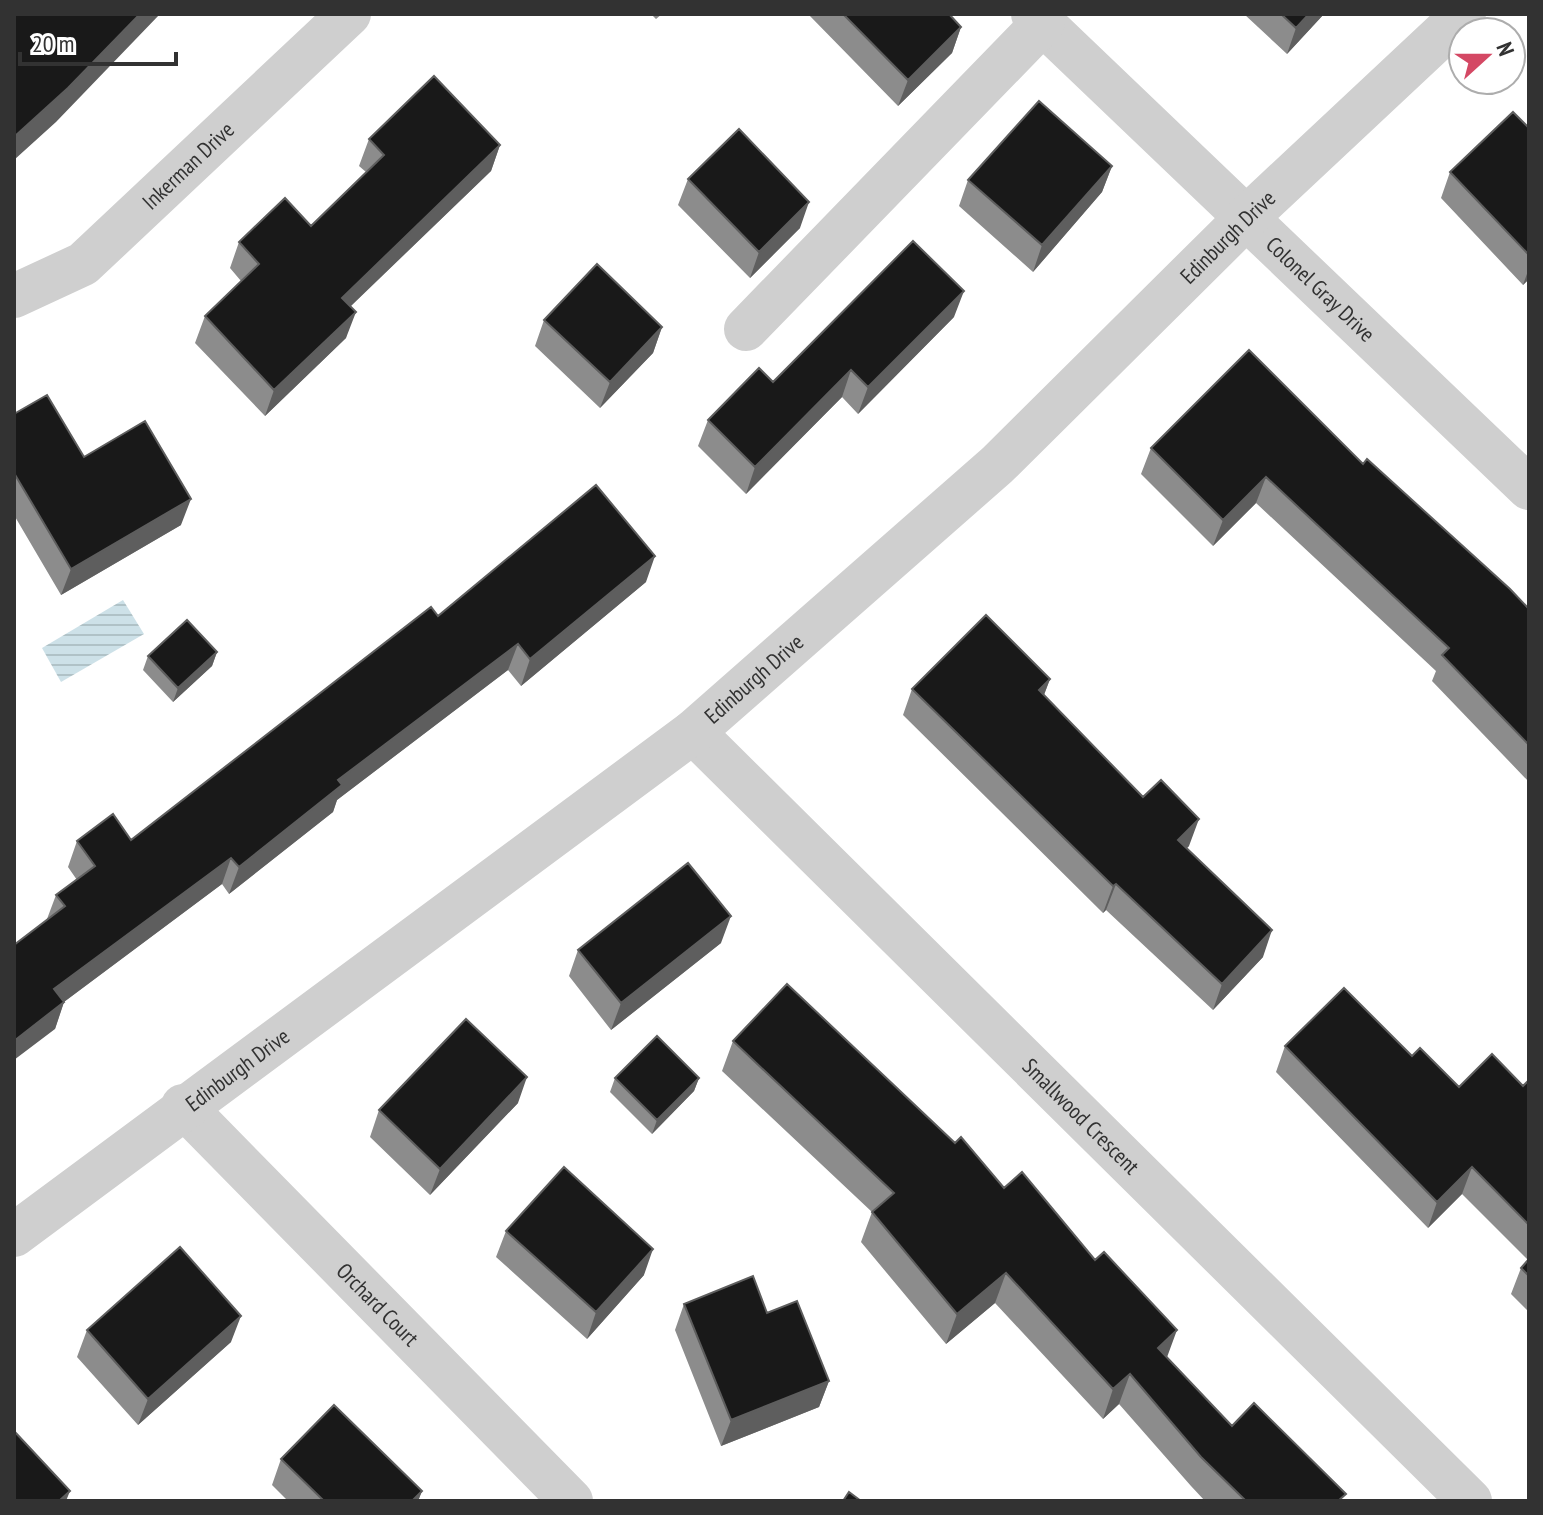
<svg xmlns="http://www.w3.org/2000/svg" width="1543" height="1515" font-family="'PT Sans Narrow',sans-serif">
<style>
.water{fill:url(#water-rules)}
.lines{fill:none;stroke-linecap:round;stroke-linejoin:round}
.street{stroke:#cfcfcf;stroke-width:44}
.wall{fill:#8c8c8c}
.shaded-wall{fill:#5e5e5e}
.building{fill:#191919;stroke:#5e5e5e;stroke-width:2}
.labels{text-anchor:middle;stroke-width:8;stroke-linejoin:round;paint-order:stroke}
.street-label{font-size:22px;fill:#323232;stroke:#fff}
</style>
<defs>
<pattern id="water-rules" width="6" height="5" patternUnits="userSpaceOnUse" patternTransform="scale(2)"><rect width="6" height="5" fill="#cde1e8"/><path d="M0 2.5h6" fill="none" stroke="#b0c2c7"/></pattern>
</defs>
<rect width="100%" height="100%" fill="#fff"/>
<path class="water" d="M 123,600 L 144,634 L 61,682 L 42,648 Z"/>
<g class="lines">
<g class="street">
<path id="s1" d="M 1033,14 L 1529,488"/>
<path id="s2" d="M 14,296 L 83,264 L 349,14"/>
<path d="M 746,329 L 1043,23"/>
<path id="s3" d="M 693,732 L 1470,1501"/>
<path id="s4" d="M 183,1106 L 571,1501"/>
<path id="s5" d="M 14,1235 L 693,732 L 997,465 L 1245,219 L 1464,14"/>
</g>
</g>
<path class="wall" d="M 651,14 L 662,14 L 656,19 Z
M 808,14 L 949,14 L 961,27 L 952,53 L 898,106 Z
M 1244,14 L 1324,14 L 1287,54 Z
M 1529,128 L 1529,279 L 1523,285 L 1441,198 L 1450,172 Z
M 369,139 L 500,145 L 491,171 L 350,307 L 346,338 L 265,416 L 195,343 L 205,316 L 241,281 L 230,268 L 239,242 L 311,226 L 366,172 L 359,166 Z
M 1112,166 L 1102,192 L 1033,272 L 959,206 L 968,180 Z
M 688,179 L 800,228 L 750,278 L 678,205 Z
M 954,317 L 858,414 L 842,397 L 746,494 L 698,446 L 708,420 L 773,382 Z
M 544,320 L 662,327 L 653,353 L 600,408 L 535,346 Z
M 14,414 L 84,457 L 181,525 L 61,595 L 14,515 Z
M 1151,448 L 1363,464 L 1529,609 L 1529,782 L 1432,681 L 1436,671 L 1256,503 L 1213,546 L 1141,474 Z
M 646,582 L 521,686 L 508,670 L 337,800 L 333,812 L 229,894 L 222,884 L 64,1002 L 55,1029 L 47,919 L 56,895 L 77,880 L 68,867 L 77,841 L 131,840 L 438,616 Z
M 217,652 L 212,666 L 173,702 L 143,670 L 148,656 Z
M 1050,679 L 1044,695 L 1189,846 L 1187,848 L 1263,957 L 1213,1010 L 1106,910 L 1103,913 L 903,715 L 912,689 Z
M 721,943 L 611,1030 L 569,976 L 578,950 Z
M 733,1041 L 955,1143 L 1004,1188 L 1167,1357 L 1232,1426 L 1343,1501 L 1205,1501 L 1191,1486 L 1119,1404 L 1103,1419 L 995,1303 L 946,1344 L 861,1242 L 872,1212 L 722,1071 Z
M 1285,1046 L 1412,1056 L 1459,1087 L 1523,1086 L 1529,1080 L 1529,1312 L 1511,1294 L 1521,1268 L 1528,1260 L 1462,1194 L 1428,1228 L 1276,1072 Z
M 615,1078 L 699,1078 L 694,1091 L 652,1134 L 610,1092 Z
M 518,1103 L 430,1195 L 370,1137 L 379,1110 Z
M 506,1231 L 644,1275 L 587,1339 L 496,1257 Z
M 684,1304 L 767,1313 L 829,1381 L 819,1407 L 721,1446 L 675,1330 Z
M 87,1330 L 231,1342 L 138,1425 L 77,1357 Z
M 281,1459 L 422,1491 L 418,1501 L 288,1501 L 272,1485 Z"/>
<path class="shaded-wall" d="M 140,14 L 160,14 L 56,122 L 14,160 L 14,137 Z
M 1309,14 L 1324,14 L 1287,54 L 1296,28 Z
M 961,27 L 952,53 L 898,106 L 908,80 Z
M 500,145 L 491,171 L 332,324 L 342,298 Z
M 1112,166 L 1102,192 L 1033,272 L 1042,245 Z
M 809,202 L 800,228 L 750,278 L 759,252 Z
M 1529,268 L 1529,279 L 1523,285 Z
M 964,291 L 954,317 L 858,414 L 868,387 Z
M 356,312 L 346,338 L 265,416 L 274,390 Z
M 662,327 L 653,353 L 600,408 L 610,382 Z
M 851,370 L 842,397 L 746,494 L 755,467 Z
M 1266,477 L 1256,503 L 1213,546 L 1223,520 Z
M 191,499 L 181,525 L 61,595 L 71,569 Z
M 655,556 L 646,582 L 521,686 L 530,659 Z
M 518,644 L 508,670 L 337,800 L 333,812 L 229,894 L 239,867 L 338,780 Z
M 217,652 L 212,666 L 173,702 L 178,688 Z
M 1050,679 L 1040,705 L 1039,690 Z
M 1199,819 L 1189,846 L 1168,866 L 1178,840 Z
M 231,858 L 222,884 L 45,1016 L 54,989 Z
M 1116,884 L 1106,910 L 1103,913 L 1113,886 Z
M 731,916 L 721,943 L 611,1030 L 621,1003 Z
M 1272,930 L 1263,957 L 1213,1010 L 1222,984 Z
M 64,1002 L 55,1029 L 14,1060 L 14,1041 Z
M 527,1077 L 518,1103 L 430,1195 L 440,1169 Z
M 699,1078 L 694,1091 L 652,1134 L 657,1120 Z
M 1472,1167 L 1462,1194 L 1428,1228 L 1437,1202 Z
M 653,1249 L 644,1275 L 587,1339 L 596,1312 Z
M 1006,1273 L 995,1303 L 946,1344 L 957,1314 Z
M 241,1316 L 231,1342 L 138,1425 L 148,1399 Z
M 1177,1330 L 1166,1360 L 1158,1348 Z
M 1130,1374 L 1119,1404 L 1103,1419 L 1113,1389 Z
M 829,1381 L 819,1407 L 721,1446 L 731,1420 Z
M 70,1491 L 66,1501 L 59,1501 Z
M 422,1491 L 418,1501 L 412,1501 Z"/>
<path class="building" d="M 14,14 L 140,14 L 68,88 L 14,137 Z
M 843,14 L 949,14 L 961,27 L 908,80 Z
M 1281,14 L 1309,14 L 1296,28 Z
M 434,76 L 500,145 L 342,298 L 356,312 L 274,390 L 205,316 L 259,264 L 239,242 L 285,198 L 311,226 L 384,155 L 369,139 Z
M 1039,101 L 1112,166 L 1042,245 L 968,180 Z
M 1513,112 L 1529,128 L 1529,255 L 1450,172 Z
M 739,129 L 809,202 L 759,252 L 688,179 Z
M 913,241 L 964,291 L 868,387 L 851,370 L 755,467 L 708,420 L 759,368 L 773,382 Z
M 597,264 L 662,327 L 610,382 L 544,320 Z
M 1249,350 L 1363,464 L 1367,459 L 1510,589 L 1529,609 L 1529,745 L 1442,655 L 1449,648 L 1266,477 L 1223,520 L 1151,448 Z
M 47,395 L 84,457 L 145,421 L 191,499 L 71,569 L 14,473 L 14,414 Z
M 596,485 L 655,556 L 530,659 L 518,644 L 338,780 L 342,785 L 239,867 L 231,858 L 54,989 L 64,1002 L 14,1041 L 14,945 L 65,906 L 56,895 L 95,866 L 77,841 L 113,814 L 131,840 L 431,607 L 438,616 Z
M 986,615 L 1050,679 L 1039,690 L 1143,797 L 1161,780 L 1199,819 L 1178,840 L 1272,930 L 1222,984 L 1116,884 L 1113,886 L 912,689 Z
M 187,620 L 217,652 L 178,688 L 148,656 Z
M 688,863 L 731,916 L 621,1003 L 578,950 Z
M 787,984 L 955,1143 L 961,1137 L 1004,1188 L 1022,1172 L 1095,1260 L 1104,1252 L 1177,1330 L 1158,1348 L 1232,1426 L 1254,1403 L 1346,1494 L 1338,1501 L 1246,1501 L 1201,1457 L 1130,1374 L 1113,1389 L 1006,1273 L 957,1314 L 872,1212 L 894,1193 L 733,1041 Z
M 1344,988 L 1412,1056 L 1420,1048 L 1459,1087 L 1492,1054 L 1523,1086 L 1529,1080 L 1529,1225 L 1472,1167 L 1437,1202 L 1285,1046 Z
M 466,1019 L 527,1077 L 440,1169 L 379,1110 Z
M 657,1036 L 699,1078 L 657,1120 L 615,1078 Z
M 564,1167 L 653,1249 L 596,1312 L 506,1231 Z
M 180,1247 L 241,1316 L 148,1399 L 87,1330 Z
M 1529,1259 L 1529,1276 L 1521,1268 Z
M 753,1276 L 767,1313 L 797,1301 L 829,1381 L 731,1420 L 684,1304 Z
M 334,1405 L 422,1491 L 412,1501 L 324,1501 L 281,1459 Z
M 14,1431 L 70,1491 L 59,1501 L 14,1501 Z
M 849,1492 L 861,1501 L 843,1501 Z"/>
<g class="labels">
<g class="street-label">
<text dy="8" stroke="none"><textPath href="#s2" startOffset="220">Inkerman Drive</textPath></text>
<text dy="8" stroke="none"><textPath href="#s5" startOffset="1574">Edinburgh Drive</textPath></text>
<text dy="8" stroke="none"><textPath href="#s1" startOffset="398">Colonel Gray Drive</textPath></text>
<text dy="8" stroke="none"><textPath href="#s5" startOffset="926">Edinburgh Drive</textPath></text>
<text dy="8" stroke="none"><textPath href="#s5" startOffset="278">Edinburgh Drive</textPath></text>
<text dy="8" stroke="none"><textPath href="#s3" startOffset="546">Smallwood Crescent</textPath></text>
<text dy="8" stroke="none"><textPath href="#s4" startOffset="278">Orchard Court</textPath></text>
</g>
</g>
<rect width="1543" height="1515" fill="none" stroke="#323232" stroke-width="32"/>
<g transform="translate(1487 56) rotate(69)"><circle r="38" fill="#ffffff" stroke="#adadad" stroke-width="2"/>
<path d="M0-6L14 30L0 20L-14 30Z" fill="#d44864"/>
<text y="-12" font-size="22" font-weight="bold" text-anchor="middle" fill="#323232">N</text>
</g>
<path d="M20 52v12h156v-12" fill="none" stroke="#323232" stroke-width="4"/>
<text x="32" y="52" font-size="24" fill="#323232" stroke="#ffffff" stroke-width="6" paint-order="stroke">20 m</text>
</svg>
